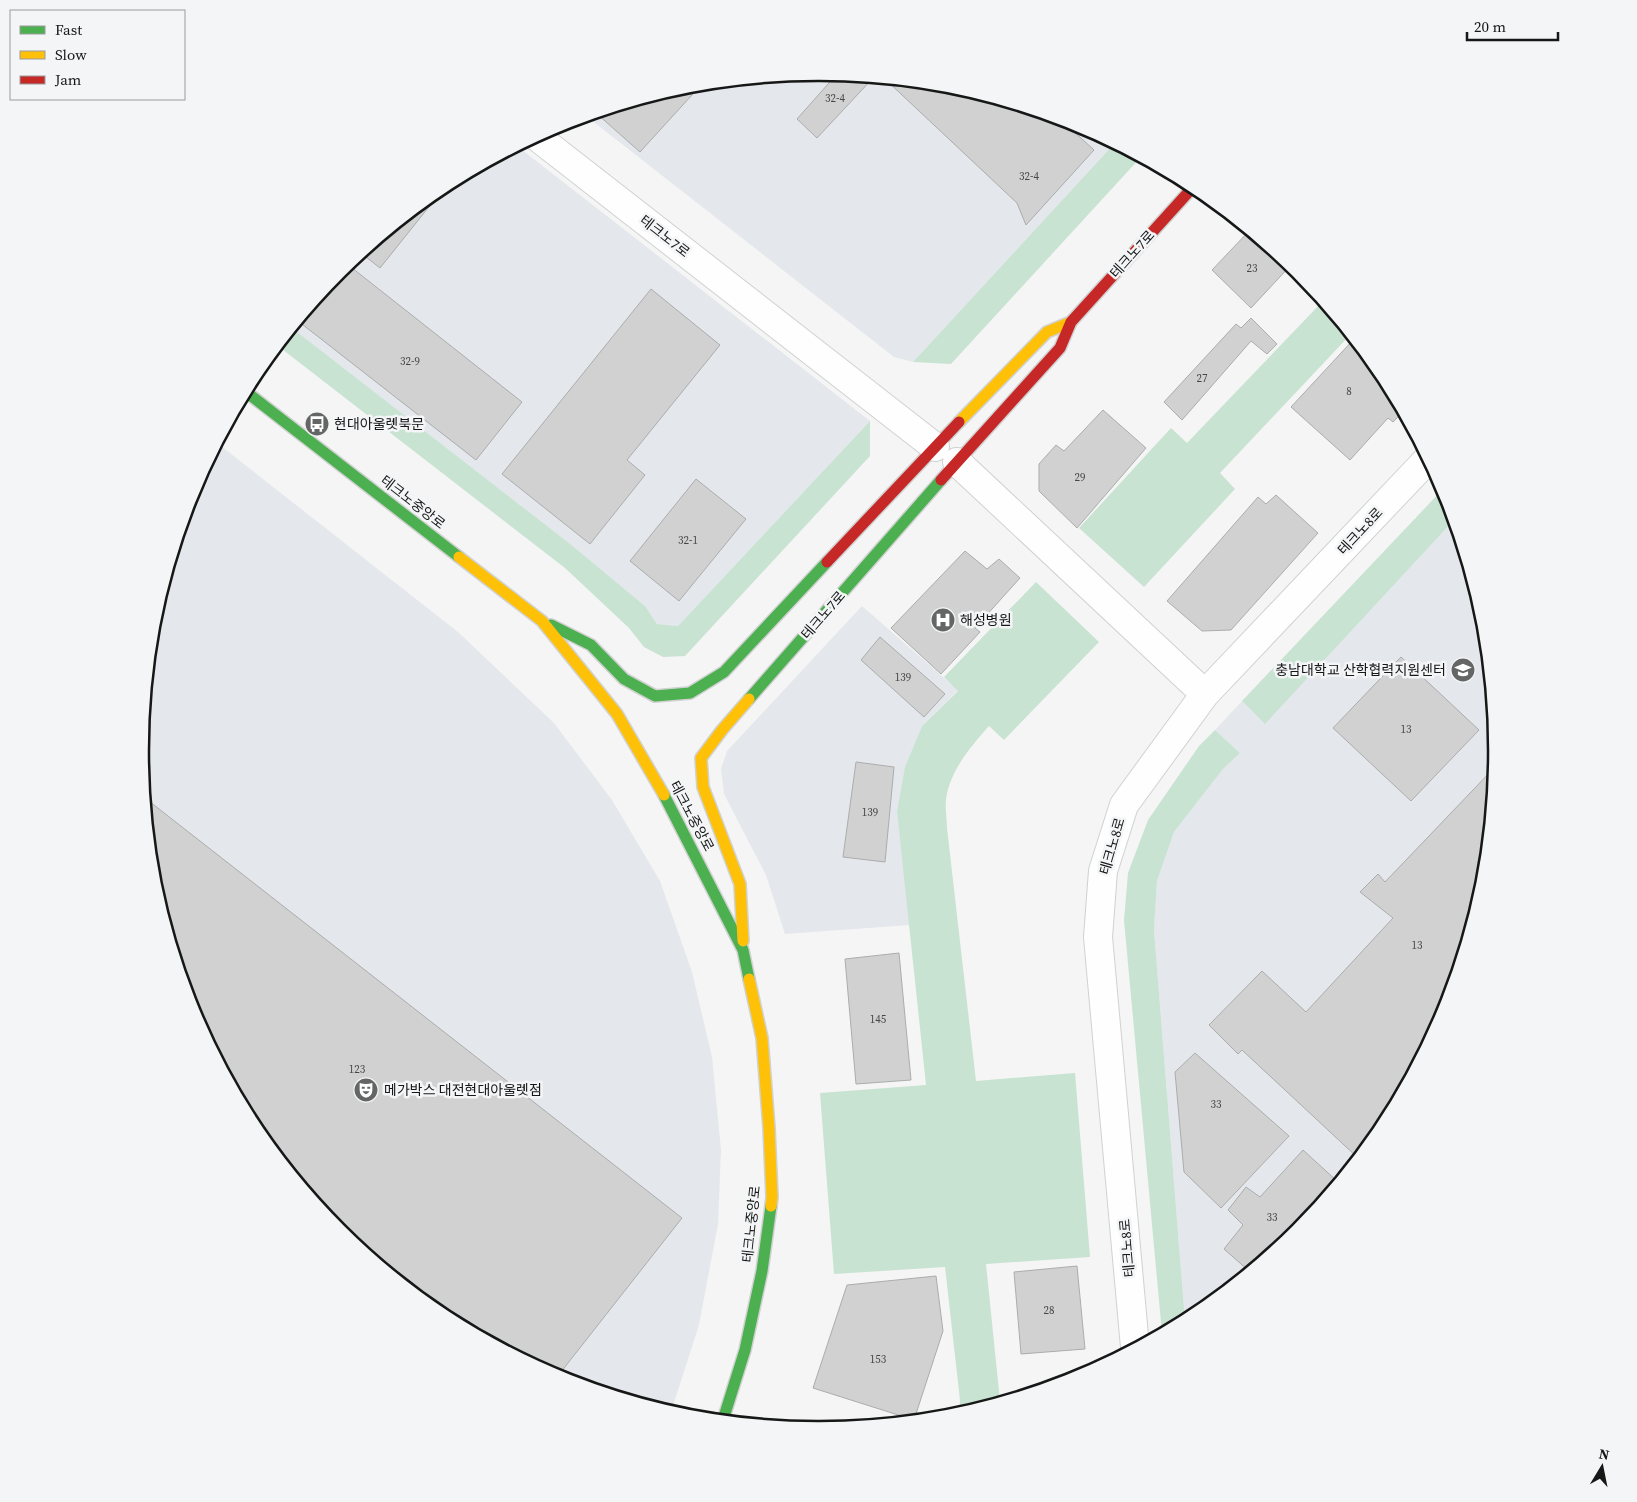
<svg xmlns="http://www.w3.org/2000/svg" width="1637" height="1502" font-family="'Source Serif 4','Noto Sans KR',serif">
<style>
.built{fill:#e4e7eb}
.green{fill:#c8e3d2}
.building{fill:#d1d1d1;stroke:#abacac}
.lines{fill:none;stroke-linecap:round;stroke-linejoin:round}
.street-casing{stroke:#d0d1d1;stroke-width:30}
.fast-casing{stroke:#d0d1d1;stroke-width:14}
.slow-casing{stroke:#d0d1d1;stroke-width:14}
.jam-casing{stroke:#d0d1d1;stroke-width:14}
.street{stroke:#fefefe;stroke-width:28}
.fast{stroke:#4caf50;stroke-width:11}
.slow{stroke:#ffc107;stroke-width:11}
.jam{stroke:#c62828;stroke-width:11}
.labels{text-anchor:middle;stroke-width:5;stroke-linejoin:round;paint-order:stroke}
.number-label{font-size:11px;fill:#454646}
.street-label{font-size:14px;fill:#161717;stroke:#f4f5f6}
.poi-label{font-size:14px;fill:#161717;stroke:#f4f5f6;text-anchor:start}
.rim{fill:none;stroke:#161717;stroke-width:2.5}
</style>
<rect width="100%" height="100%" fill="#f5f5f5"/>
<path class="built" d="M 819,73 L 951,86 L 1078,124 L 1114,144 L 913,362 L 894,357 L 586,116 L 686,85 Z
M 517,146 L 870,421 L 678,626 L 657,624 L 645,606 L 569,543 L 292,328 L 339,271 L 442,187 Z
M 217,443 L 458,632 L 554,723 L 612,800 L 660,881 L 692,972 L 712,1057 L 721,1150 L 718,1224 L 699,1325 L 671,1412 L 559,1378 L 441,1315 L 339,1231 L 254,1128 L 192,1010 L 153,883 L 140,751 L 153,618 L 192,491 Z
M 1454,520 L 1484,619 L 1497,751 L 1484,884 L 1445,1011 L 1382,1128 L 1298,1231 L 1195,1315 L 1185,1321 L 1154,930 L 1157,881 L 1174,832 L 1223,769 L 1240,753 L 1215,730 L 1242,701 L 1265,723 Z
M 862,606 L 958,690 L 922,726 L 905,768 L 897,811 L 910,925 L 785,934 L 766,875 L 724,794 L 721,769 L 727,751 Z"/>
<path class="green" d="M 1114,144 L 1141,157 L 951,364 L 913,362 Z
M 1323,301 L 1350,335 L 1220,473 L 1235,489 L 1144,587 L 1079,528 L 1171,428 L 1187,443 Z
M 292,328 L 569,543 L 645,606 L 657,624 L 678,626 L 870,421 L 870,456 L 685,656 L 663,657 L 644,647 L 629,628 L 565,568 L 278,346 Z
M 1444,488 L 1454,520 L 1265,724 L 1242,701 Z
M 1036,582 L 1099,642 L 1004,740 L 989,726 C 971,746 949,772 946,800 C 945,809 947,819 947,828 L 976,1081 L 1075,1073 L 1090,1257 L 986,1264 L 1000,1401 L 959,1414 L 960,1400 L 945,1267 L 834,1274 L 820,1093 L 926,1085 L 897,811 L 905,767 L 922,726 L 958,691 L 944,677 Z
M 1215,730 L 1240,753 L 1223,769 L 1174,832 L 1157,881 L 1154,930 L 1185,1321 L 1162,1333 L 1124,920 L 1128,873 L 1148,820 L 1199,746 Z"/>
<path class="building" d="M 837,74 L 873,78 L 817,138 L 797,119 Z
M 885,79 L 951,86 L 1059,118 L 1094,150 L 1026,225 L 1017,203 Z
M 702,84 L 640,152 L 596,113 L 686,85 Z
M 448,183 L 380,268 L 361,253 L 442,187 Z
M 1249,231 L 1291,265 L 1251,308 L 1212,270 Z
M 347,264 L 522,402 L 476,460 L 298,321 L 339,271 Z
M 651,289 L 720,345 L 627,460 L 645,475 L 590,544 L 502,474 Z
M 1251,318 L 1277,344 L 1267,354 L 1251,341 L 1182,420 L 1164,402 L 1236,324 L 1241,328 Z
M 1354,339 L 1383,374 L 1403,412 L 1393,422 L 1388,418 L 1350,460 L 1291,407 Z
M 1103,410 L 1146,448 L 1077,528 L 1039,491 L 1039,464 L 1056,445 L 1064,451 Z
M 696,479 L 746,519 L 679,601 L 630,561 Z
M 1276,495 L 1318,533 L 1231,630 L 1202,631 L 1167,601 L 1258,497 L 1266,504 Z
M 965,551 L 987,569 L 999,559 L 1020,578 L 975,628 L 980,632 L 941,674 L 891,628 Z
M 880,637 L 945,694 L 924,717 L 861,660 Z
M 1401,657 L 1479,730 L 1411,801 L 1333,728 Z
M 856,762 L 894,767 L 885,862 L 843,857 Z
M 1495,767 L 1484,884 L 1445,1011 L 1382,1128 L 1358,1158 L 1242,1050 L 1238,1054 L 1209,1025 L 1262,971 L 1306,1012 L 1393,918 L 1360,892 L 1378,874 L 1385,882 Z
M 145,798 L 682,1218 L 557,1377 L 441,1315 L 339,1231 L 254,1128 L 192,1010 L 153,883 Z
M 899,953 L 911,1080 L 856,1084 L 845,959 Z
M 1195,1053 L 1289,1136 L 1221,1208 L 1184,1172 L 1175,1072 Z
M 1303,1150 L 1338,1182 L 1298,1231 L 1249,1271 L 1224,1249 L 1243,1225 L 1228,1210 L 1246,1187 L 1260,1197 Z
M 1077,1266 L 1085,1349 L 1021,1354 L 1014,1272 Z
M 936,1276 L 943,1331 L 914,1420 L 813,1388 L 847,1285 Z"/>
<g class="lines">
<defs>
<path id="street" d="M 536,136 L 935,447
M 957,462 L 1205,694
M 1135,1347 L 1098,937 L 1103,871 L 1124,805 L 1205,694 L 1428,459"/>
<path id="fast" d="M 245,391 L 459,557
M 551,625 L 591,645 L 624,679 L 655,696 L 690,693 L 724,672 L 827,562
M 749,699 L 941,480
M 664,795 L 743,950 L 749,979
M 723,1420 L 745,1350 L 762,1271 L 771,1206"/>
<path id="slow" d="M 959,422 L 1047,332 L 1071,322
M 459,557 L 542,621 L 617,714 L 664,795
M 743,941 L 740,884 L 703,787 L 701,758 L 722,730 L 749,699
M 749,979 L 762,1038 L 769,1128 L 772,1197 L 771,1206"/>
<path id="jam" d="M 941,480 L 1060,348 L 1071,322 L 1194,186
M 827,562 L 959,422"/>
</defs>
<use href="#street" class="street-casing"/>
<use href="#fast" class="fast-casing"/>
<use href="#slow" class="slow-casing"/>
<use href="#jam" class="jam-casing"/>
<use href="#street" class="street"/>
<use href="#fast" class="fast"/>
<use href="#slow" class="slow"/>
<use href="#jam" class="jam"/>
</g>
<defs>
<symbol id="bus-disc" viewBox="-11 -11 22 22"><circle r="9.5" fill="#646565" stroke="#f4f5f6"/><path d="M-5-6H5V4H4V6H2V4H-2V6H-4V4H-5ZM-3.5-4V0h7V-4ZM-3.5 1.2v1.5H-2V1.2ZM2 1.2v1.5H3.5V1.2Z" fill="#fff"/></symbol>
<symbol id="hospital-disc" viewBox="-11 -11 22 22"><circle r="9.5" fill="#646565" stroke="#f4f5f6"/><path d="M-5-5h3v3.5h4V-5h3V5h-3V1.5h-4V5h-3Z" fill="#fff"/></symbol>
<symbol id="university-disc" viewBox="-11 -11 22 22"><circle r="9.5" fill="#646565" stroke="#f4f5f6"/><path d="M0-5L7-2L0 1L-7-2ZM-4 1L0 2.5L4 1V4Q0 6-4 4Z" fill="#fff"/></symbol>
<symbol id="theatre-disc" viewBox="-11 -11 22 22"><circle r="9.5" fill="#646565" stroke="#f4f5f6"/><path d="M-5-5.5Q0-4 5-5.5V0Q5 5 0 6Q-5 5-5 0ZM-3.3-2.5H-1v1.5H-3.3ZM1-2.5H3.3v1.5H1ZM-2.8 1Q0 5.5 2.8 1Z" fill="#fff"/></symbol>
</defs>
<g fill-rule="evenodd">
<use href="#bus-disc" x="303" y="410" width="28" height="28"/>
<use href="#hospital-disc" x="929" y="606" width="28" height="28"/>
<use href="#university-disc" x="1449" y="656" width="28" height="28"/>
<use href="#theatre-disc" x="352" y="1076" width="28" height="28"/>
</g>
<g class="labels">
<g class="number-label">
<text x="835" y="102">32-4</text>
<text x="1029" y="180">32-4</text>
<text x="1252" y="272">23</text>
<text x="410" y="365">32-9</text>
<text x="1202" y="382">27</text>
<text x="1349" y="395">8</text>
<text x="1080" y="481">29</text>
<text x="688" y="544">32-1</text>
<text x="903" y="681">139</text>
<text x="1406" y="733">13</text>
<text x="870" y="816">139</text>
<text x="1417" y="949">13</text>
<text x="878" y="1023">145</text>
<text x="357" y="1073">123</text>
<text x="1216" y="1108">33</text>
<text x="1272" y="1221">33</text>
<text x="1049" y="1314">28</text>
<text x="878" y="1363">153</text>
</g>
<g class="street-label">
<text transform="translate(665 236) rotate(38)" y="5">테크노7로</text>
<text transform="translate(1132 254) rotate(-48)" y="5">테크노7로</text>
<text transform="translate(413 502) rotate(38)" y="5">테크노중앙로</text>
<text transform="translate(1360 531) rotate(-47)" y="5">테크노8로</text>
<text transform="translate(823 615) rotate(-49)" y="5">테크노7로</text>
<text transform="translate(692 816) rotate(62)" y="5">테크노중앙로</text>
<text transform="translate(1112 846) rotate(-74)" y="5">테크노8로</text>
<text transform="translate(751 1224) rotate(-84)" y="5">테크노중앙로</text>
<text transform="translate(1127 1248) rotate(-95)" y="5">테크노8로</text>
</g>
<g class="poi-label">
<text x="334" y="429">현대아울렛북문</text>
<text x="960" y="625">해성병원</text>
<text x="1446" y="675" text-anchor="end">충남대학교 산학협력지원센터</text>
<text x="384" y="1095">메가박스 대전현대아울렛점</text>
</g>
</g>
<path d="M0 0H1637V1502H0ZM818 81H819A669 669 0 0 1 1488 750V752A669 669 0 0 1 819 1421H818A669 669 0 0 1 149 752V750A669 669 0 0 1 818 81Z" fill="#f4f5f6" fill-rule="evenodd"/>
<path class="rim" d="M818 81H819A669 669 0 0 1 1488 750V752A669 669 0 0 1 819 1421H818A669 669 0 0 1 149 752V750A669 669 0 0 1 818 81Z"/>
<rect x="10" y="10" width="175" height="90" fill="#f4f5f6" stroke="#9b9c9d"/>
<rect x="20" y="26" width="25" height="8" fill="#4caf50" stroke="#9b9c9d"/>
<text x="55" y="35" font-size="15" fill="#161717">Fast</text>
<rect x="20" y="51" width="25" height="8" fill="#ffc107" stroke="#9b9c9d"/>
<text x="55" y="60" font-size="15" fill="#161717">Slow</text>
<rect x="20" y="76" width="25" height="8" fill="#c62828" stroke="#9b9c9d"/>
<text x="55" y="85" font-size="15" fill="#161717">Jam</text>
<g transform="translate(1602 1467) rotate(10)" stroke="#f4f5f6" stroke-width="4" paint-order="stroke">
<path d="M0-4L9 19L0 12L-9 19Z" fill="#161717"/>
<text y="-8" font-size="14" font-weight="bold" text-anchor="middle" fill="#161717">N</text>
</g>
<path d="M1467 32v8h91v-8" fill="none" stroke="#161717" stroke-width="2.5"/>
<text x="1474" y="32" font-size="15" fill="#161717" stroke="#f4f5f6" stroke-width="4" paint-order="stroke">20 m</text>
</svg>
